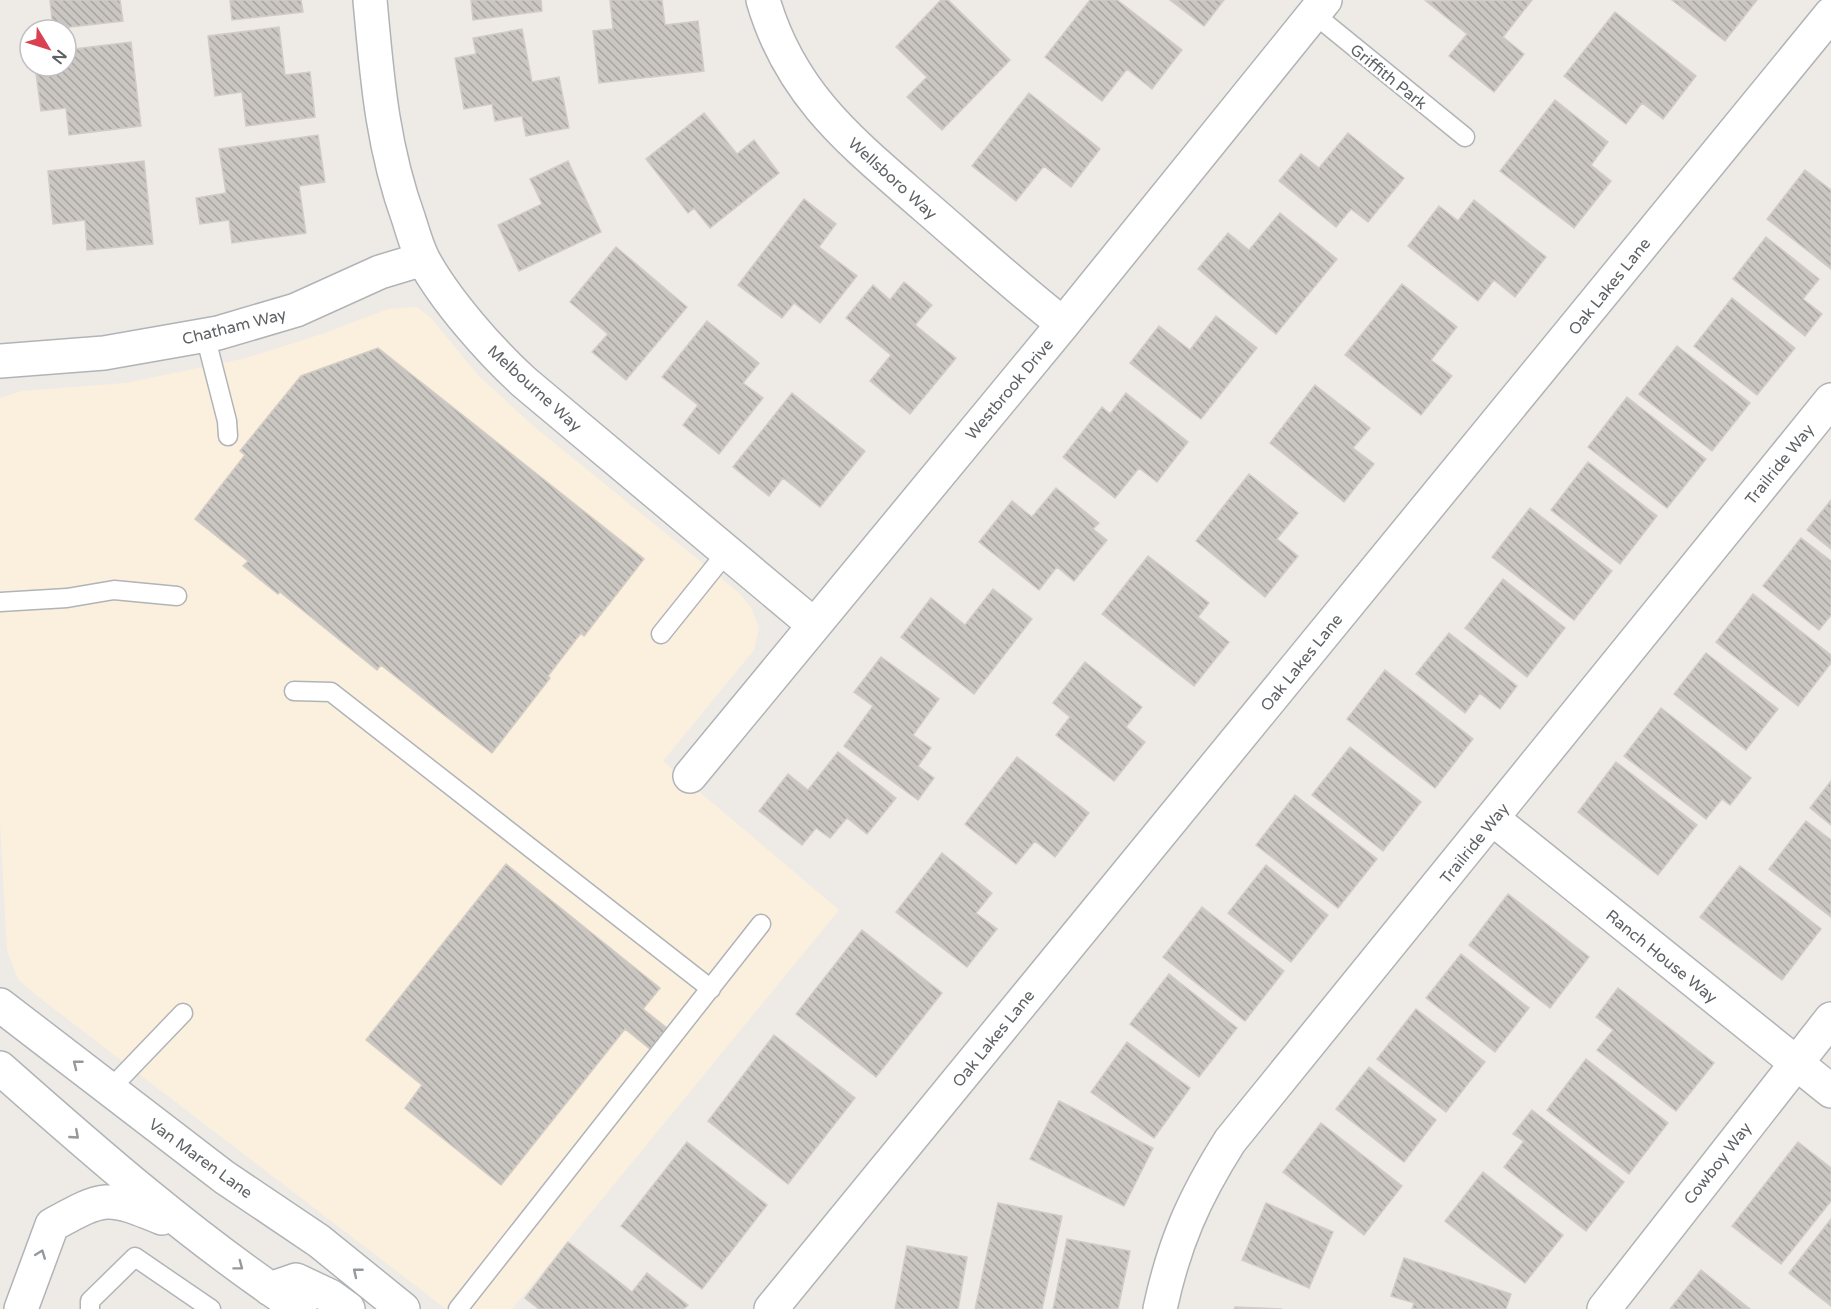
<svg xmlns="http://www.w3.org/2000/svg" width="1831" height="1309" font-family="'Varela Round',sans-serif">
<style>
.commercial{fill:#fbefde}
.building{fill:url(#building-back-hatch);stroke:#d3ccc5;stroke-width:1.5}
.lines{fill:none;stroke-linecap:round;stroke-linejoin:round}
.lane-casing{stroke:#b1b4b7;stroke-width:21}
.street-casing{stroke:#b1b4b7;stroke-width:36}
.secondary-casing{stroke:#b0b4b7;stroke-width:36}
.lane{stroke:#fff;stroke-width:18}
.street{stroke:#fff;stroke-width:33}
.secondary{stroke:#fff;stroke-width:33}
.oneway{stroke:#96999b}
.labels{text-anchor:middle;stroke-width:5;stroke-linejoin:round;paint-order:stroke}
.street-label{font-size:16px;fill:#5e6265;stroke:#fff}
</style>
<defs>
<pattern id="building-back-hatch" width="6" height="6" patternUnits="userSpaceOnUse" patternTransform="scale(1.5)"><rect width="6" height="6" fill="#cac6c2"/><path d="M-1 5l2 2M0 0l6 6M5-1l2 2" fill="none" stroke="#a7a4a1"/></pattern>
</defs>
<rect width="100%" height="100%" fill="#eeebe6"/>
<path class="commercial" d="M 417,307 L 430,317 L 478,375 L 532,425 L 738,592 L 751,607 L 759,628 L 754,650 L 663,761 L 839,910 L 512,1309 L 446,1309 L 32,992 L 18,979 L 7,950 L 0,823 L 0,398 L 22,391 L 126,383 L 246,358 L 325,333 L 388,309 Z"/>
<path class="building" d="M 50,0 L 120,0 L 123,21 L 53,29 Z
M 230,0 L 301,0 L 303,12 L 232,20 Z
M 471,0 L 541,0 L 542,11 L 473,20 Z
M 610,0 L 662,0 L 665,25 L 698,21 L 704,71 L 599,83 L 593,31 L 613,29 Z
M 941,0 L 948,0 L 1010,60 L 942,130 L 907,97 L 927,77 L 896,47 Z
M 1090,0 L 1117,0 L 1182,50 L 1152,89 L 1127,69 L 1102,101 L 1045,57 Z
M 1170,0 L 1224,0 L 1204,26 Z
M 1532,0 L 1503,37 L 1524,54 L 1494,92 L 1449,56 L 1467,34 L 1426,1 Z
M 1672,0 L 1757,0 L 1725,41 Z
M 1615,12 L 1696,76 L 1663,119 L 1642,103 L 1626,124 L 1564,76 Z
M 279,27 L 285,75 L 310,72 L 315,117 L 246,126 L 242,92 L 215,96 L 208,36 Z
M 522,29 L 532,82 L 559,77 L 569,128 L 526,136 L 522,116 L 495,121 L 492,104 L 464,109 L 455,58 L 476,54 L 473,38 Z
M 131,42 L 141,126 L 69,135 L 66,108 L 41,111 L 35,66 L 66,66 L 66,50 Z
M 1029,93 L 1100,149 L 1071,187 L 1044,166 L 1016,201 L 972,166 Z
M 1555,100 L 1608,142 L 1591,165 L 1611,181 L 1574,228 L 1500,171 Z
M 704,113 L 737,154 L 754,140 L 779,173 L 710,228 L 694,208 L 688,213 L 646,159 Z
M 1348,133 L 1404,178 L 1368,222 L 1351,209 L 1336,227 L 1279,181 L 1301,154 L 1319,168 Z
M 318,135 L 325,182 L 299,186 L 306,233 L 232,243 L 229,220 L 200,224 L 196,198 L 226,193 L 219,149 Z
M 144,161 L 153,244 L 87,250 L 85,220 L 53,224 L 48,171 Z
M 568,161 L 601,232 L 519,271 L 498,225 L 542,204 L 530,179 Z
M 1805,170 L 1831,190 L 1831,269 L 1767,219 Z
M 804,199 L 836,224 L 819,247 L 857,276 L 820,323 L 794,303 L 782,318 L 738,285 Z
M 1474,200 L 1546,257 L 1515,297 L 1494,280 L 1478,301 L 1408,246 L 1439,206 L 1458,221 Z
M 1280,213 L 1337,259 L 1276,334 L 1198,269 L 1228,233 L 1249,250 Z
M 1766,237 L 1819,279 L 1803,299 L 1822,314 L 1805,336 L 1733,279 Z
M 616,247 L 687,307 L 626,380 L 592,352 L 608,334 L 570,302 Z
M 904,282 L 932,305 L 915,325 L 956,358 L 910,414 L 870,381 L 891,355 L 846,318 L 873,285 L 890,300 Z
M 1402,284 L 1457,327 L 1431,360 L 1452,376 L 1421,415 L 1345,355 Z
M 1732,298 L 1795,348 L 1757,395 L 1694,346 Z
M 1216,316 L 1257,348 L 1201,419 L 1130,363 L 1159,326 L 1190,350 Z
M 707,321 L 759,363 L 743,383 L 763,398 L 719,454 L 683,425 L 698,405 L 662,377 Z
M 1677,346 L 1750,403 L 1712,451 L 1639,394 Z
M 378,348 L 644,559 L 584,636 L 581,633 L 548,676 L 550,678 L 492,753 L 381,665 L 377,670 L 280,592 L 278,594 L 243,566 L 248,561 L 195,519 L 245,455 L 240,451 L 301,376 Z
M 1315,385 L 1370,428 L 1353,448 L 1374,464 L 1344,502 L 1270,443 Z
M 792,393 L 865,451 L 820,507 L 783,478 L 769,496 L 733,467 Z
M 1126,393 L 1188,442 L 1157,482 L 1139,468 L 1115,498 L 1063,457 L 1102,407 L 1110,414 Z
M 1627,397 L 1706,459 L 1667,508 L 1588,447 Z
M 1588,462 L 1657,516 L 1620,564 L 1551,510 Z
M 1249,474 L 1298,513 L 1277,539 L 1298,556 L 1265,597 L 1196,541 Z
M 1056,488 L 1099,523 L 1093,529 L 1107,540 L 1074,581 L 1057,567 L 1039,590 L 979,542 L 1012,501 L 1032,517 Z
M 1831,500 L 1831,549 L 1807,530 Z
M 1530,508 L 1612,571 L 1574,620 L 1492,557 Z
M 1801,538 L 1831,561 L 1831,615 L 1819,630 L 1763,586 Z
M 1148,556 L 1209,603 L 1198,617 L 1229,642 L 1194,686 L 1102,614 Z
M 1503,579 L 1565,628 L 1527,677 L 1465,628 Z
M 993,589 L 1032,619 L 974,694 L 901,637 L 931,598 L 965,625 Z
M 1753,594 L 1831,655 L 1831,663 L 1798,706 L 1716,642 Z
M 1449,633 L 1517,686 L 1500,709 L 1480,693 L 1465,713 L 1416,674 Z
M 1706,653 L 1778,709 L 1746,750 L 1674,694 Z
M 881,657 L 939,699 L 913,735 L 931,748 L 918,766 L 934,778 L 918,800 L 844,746 L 873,706 L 854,692 Z
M 1085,662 L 1142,707 L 1126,727 L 1145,742 L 1114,781 L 1056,735 L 1070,717 L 1053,703 Z
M 1385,670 L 1473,739 L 1435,788 L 1347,719 Z
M 1661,708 L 1751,778 L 1730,805 L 1722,799 L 1706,819 L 1624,756 Z
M 1350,747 L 1421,802 L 1383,851 L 1312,795 Z
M 838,752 L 896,798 L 867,834 L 847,818 L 830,838 L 816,828 L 802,845 L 759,811 L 788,774 L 808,790 Z
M 1017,757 L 1089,813 L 1055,857 L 1035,841 L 1016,864 L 965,824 Z
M 1616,762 L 1697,825 L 1658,875 L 1578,812 Z
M 1831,781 L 1831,825 L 1810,808 Z
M 1295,795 L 1377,859 L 1338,908 L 1256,845 Z
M 1806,821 L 1831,840 L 1831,917 L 1769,869 Z
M 942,853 L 992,893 L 976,913 L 997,929 L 967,967 L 896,912 Z
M 506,864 L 660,988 L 643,1009 L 667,1028 L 650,1049 L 625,1029 L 501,1185 L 405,1108 L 422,1085 L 366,1040 Z
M 1266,865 L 1328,915 L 1291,962 L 1228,913 Z
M 1740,866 L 1821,929 L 1782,980 L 1700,917 Z
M 1508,894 L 1589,957 L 1550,1008 L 1469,945 Z
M 1202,907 L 1284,971 L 1245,1021 L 1163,957 Z
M 862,930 L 942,993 L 876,1077 L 796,1014 Z
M 1461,954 L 1529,1008 L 1495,1052 L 1426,998 Z
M 1169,974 L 1237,1028 L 1199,1077 L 1130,1024 Z
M 1618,988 L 1714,1063 L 1676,1111 L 1597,1050 L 1613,1030 L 1596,1017 Z
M 1416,1009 L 1485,1062 L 1446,1112 L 1377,1059 Z
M 774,1035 L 855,1098 L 788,1184 L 708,1121 Z
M 1127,1042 L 1190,1088 L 1154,1138 L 1091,1092 Z
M 1586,1059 L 1668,1123 L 1629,1174 L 1547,1110 Z
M 1369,1067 L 1436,1120 L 1404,1162 L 1336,1109 Z
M 1059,1101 L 1153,1148 L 1124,1206 L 1030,1159 Z
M 1532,1110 L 1624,1182 L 1586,1231 L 1504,1167 L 1524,1141 L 1513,1134 Z
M 1321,1123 L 1402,1186 L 1364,1235 L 1283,1172 Z
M 687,1142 L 767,1205 L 702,1289 L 621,1226 Z
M 1798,1142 L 1831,1168 L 1831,1201 L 1781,1264 L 1732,1226 Z
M 1483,1172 L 1563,1235 L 1525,1283 L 1445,1221 Z
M 998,1203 L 1062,1216 L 1042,1309 L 975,1309 Z
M 1266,1203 L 1333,1232 L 1309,1288 L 1242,1260 Z
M 1831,1219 L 1831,1306 L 1789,1273 Z
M 1067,1239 L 1130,1251 L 1118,1309 L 1053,1309 Z
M 568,1242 L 632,1292 L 647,1273 L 688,1305 L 684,1309 L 539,1309 L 525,1298 Z
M 907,1246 L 967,1257 L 958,1309 L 895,1309 Z
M 1404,1258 L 1511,1294 L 1506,1309 L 1412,1309 L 1414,1303 L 1391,1296 Z
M 1701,1270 L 1750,1309 L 1670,1309 Z
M 1235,1307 L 1282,1309 L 1234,1309 Z"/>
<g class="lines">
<defs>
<path id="lane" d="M 1314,14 L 1465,137
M 205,335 L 227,421 L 228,436
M 0,602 L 67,598 L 114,590 L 177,596
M 661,634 L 726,553
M 294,691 L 331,692 L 711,989
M 110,1089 L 183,1013
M 90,1309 L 90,1301 L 135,1257 L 211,1309
M 458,1309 L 761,924"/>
<path id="street" d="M 370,0 C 377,77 382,146 409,220 C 413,233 417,247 423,259 C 445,300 490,351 524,382 L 814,625
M 763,0 C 791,97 855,145 927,208 C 972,247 1016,287 1063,324
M 0,361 L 104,353 L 218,333 L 296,310 L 380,272 L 423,259
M 690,776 L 1063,324 L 1325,0
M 1493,819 L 1831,1091
M 771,1309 L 1831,14
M 1160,1309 C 1174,1243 1194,1198 1230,1141 L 1831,400
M 1604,1309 L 1831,1019"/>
<path id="secondary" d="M 0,1005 L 224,1177 L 319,1241 L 403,1309
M 0,1068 C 96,1153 193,1238 300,1309
M 270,1289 L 296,1280 L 330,1296 L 348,1309
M 21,1309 L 52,1225 C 105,1196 106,1195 162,1218"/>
</defs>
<use href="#lane" class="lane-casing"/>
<use href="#street" class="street-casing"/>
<use href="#secondary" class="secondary-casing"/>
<use href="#lane" class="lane"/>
<use href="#street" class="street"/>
<use href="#secondary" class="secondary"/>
</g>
<defs><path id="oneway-chevron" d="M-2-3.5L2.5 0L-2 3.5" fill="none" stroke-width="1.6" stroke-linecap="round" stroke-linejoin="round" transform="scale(1.5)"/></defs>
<g class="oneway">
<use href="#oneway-chevron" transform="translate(77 1064) rotate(-142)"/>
<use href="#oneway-chevron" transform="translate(75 1135) rotate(41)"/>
<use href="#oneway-chevron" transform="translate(41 1254) rotate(-69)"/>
<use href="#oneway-chevron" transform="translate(239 1266) rotate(37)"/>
<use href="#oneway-chevron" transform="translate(357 1272) rotate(-141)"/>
</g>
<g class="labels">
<g class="street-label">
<text transform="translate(1389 76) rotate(39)" y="6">Griffith Park</text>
<text transform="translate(893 178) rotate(42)" y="6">Wellsboro Way</text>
<text transform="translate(1609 286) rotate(-51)" y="6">Oak Lakes Lane</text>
<text transform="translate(234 326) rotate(-14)" y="6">Chatham Way</text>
<text transform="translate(535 388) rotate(42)" y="6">Melbourne Way</text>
<text transform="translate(1009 389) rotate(-50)" y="6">Westbrook Drive</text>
<text transform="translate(1779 464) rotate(-51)" y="6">Trailride Way</text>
<text transform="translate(1301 662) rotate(-51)" y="6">Oak Lakes Lane</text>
<text transform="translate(1474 843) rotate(-51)" y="6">Trailride Way</text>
<text transform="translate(1662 956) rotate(39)" y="6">Ranch House Way</text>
<text transform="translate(993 1038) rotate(-51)" y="6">Oak Lakes Lane</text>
<text transform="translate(201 1158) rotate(36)" y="6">Van Maren Lane</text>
<text transform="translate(1717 1163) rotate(-52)" y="6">Cowboy Way</text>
</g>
</g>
<g transform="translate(48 48) rotate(128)"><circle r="28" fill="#ffffff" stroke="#bfc0c1" stroke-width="1.5"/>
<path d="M0-4.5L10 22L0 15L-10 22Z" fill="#d94151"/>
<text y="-9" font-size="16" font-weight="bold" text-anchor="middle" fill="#5e6265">N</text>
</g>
</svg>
